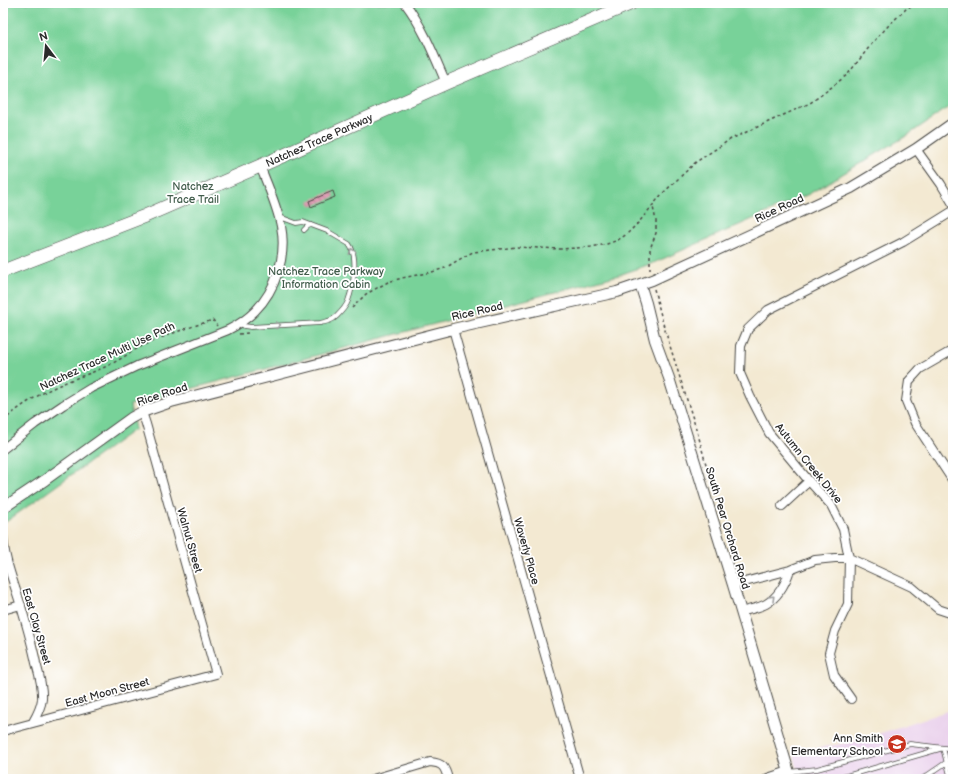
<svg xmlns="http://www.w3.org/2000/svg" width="956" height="782" font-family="'Balsamiq Sans',sans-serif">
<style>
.built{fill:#ead1ec}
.green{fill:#78d299;stroke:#527e62}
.building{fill:url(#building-back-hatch)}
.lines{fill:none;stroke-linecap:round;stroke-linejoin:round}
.service-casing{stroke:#494844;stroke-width:5.5}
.minor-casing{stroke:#494844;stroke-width:10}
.tertiary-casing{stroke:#494844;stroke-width:12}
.primary-casing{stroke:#494844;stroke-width:14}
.path{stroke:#494844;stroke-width:1.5;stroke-dasharray:3 3;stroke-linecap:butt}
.service{stroke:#fff;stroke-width:4}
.minor{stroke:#fff;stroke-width:8}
.tertiary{stroke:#fff;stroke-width:10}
.primary{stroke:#fff;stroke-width:13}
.oneway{stroke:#a0a0a0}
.labels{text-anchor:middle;stroke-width:3.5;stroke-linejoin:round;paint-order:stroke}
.street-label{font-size:11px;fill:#2b2b2b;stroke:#fff}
.park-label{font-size:11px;fill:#425d4c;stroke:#fff}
.poi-label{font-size:11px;fill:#2b2b2b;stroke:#fff;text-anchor:end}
</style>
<defs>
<pattern id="building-back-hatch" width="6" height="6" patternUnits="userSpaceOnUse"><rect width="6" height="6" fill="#df9fb6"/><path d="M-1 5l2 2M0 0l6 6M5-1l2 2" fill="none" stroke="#b58294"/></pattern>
</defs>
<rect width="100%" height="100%" fill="#fff"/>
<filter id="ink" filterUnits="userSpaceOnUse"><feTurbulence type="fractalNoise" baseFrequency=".025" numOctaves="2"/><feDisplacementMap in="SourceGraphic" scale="8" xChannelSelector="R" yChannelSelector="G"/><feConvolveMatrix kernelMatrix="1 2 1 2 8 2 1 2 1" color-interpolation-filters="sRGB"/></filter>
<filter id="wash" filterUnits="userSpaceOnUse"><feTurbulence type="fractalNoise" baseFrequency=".012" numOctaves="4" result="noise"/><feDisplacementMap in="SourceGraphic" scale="16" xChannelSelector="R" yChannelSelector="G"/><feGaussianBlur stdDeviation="0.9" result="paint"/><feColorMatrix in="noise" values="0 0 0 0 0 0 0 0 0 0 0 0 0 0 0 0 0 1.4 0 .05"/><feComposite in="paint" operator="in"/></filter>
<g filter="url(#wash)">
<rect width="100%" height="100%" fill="#f3e9d2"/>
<path class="built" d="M 953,709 L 953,779 L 800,779 L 792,747 L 795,746 L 812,749 L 857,741 Z"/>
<path class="green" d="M 3,3 L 953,3 L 953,104 L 908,135 L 809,194 L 656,262 L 619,275 L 130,405 L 135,429 L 3,524 Z"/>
<g id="blocks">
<path class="building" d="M 333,191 L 335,197 L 311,207 L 309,201 Z"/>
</g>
</g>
<g filter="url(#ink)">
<use href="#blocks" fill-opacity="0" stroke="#494844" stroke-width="1"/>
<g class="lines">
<defs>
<path id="service" d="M 304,230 L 308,226 L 311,225
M 240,323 L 244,326 L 251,327 L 320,323 C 326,322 332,321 337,316 C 341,312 346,307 348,301 C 353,287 359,257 349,244 L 327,231 L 303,222 L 296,223 L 280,217
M 789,772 L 817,769 L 910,744 L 953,749
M 836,779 L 943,748 L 951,779
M 922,779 L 947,762"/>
<path id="minor" d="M 405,3 C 423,27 434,55 446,83
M 916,149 L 941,184 L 953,204
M 453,329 L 580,779
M 953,350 L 920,369 L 909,381 L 906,401 L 915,423 L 953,481
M 3,449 L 35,424 L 63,405 L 91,388 L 137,366 L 228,330 C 238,325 247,319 255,311 C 276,290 287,256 281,226 C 277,206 268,186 260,166
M 782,506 L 809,481
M 3,535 C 4,559 13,580 20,603 C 26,623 32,643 36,663 C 39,674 43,687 42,699 C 41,708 37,715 33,722
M 733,585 L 790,570 L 815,560 L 835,558 L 849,558 L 912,587 L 938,609 L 953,614
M 3,610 L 21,605
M 741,612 C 749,609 759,608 766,604 C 778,597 786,582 790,570
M 851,699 L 834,675 L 829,653 L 835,631 L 848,604 L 849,558 L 843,529 L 831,505 L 809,481 L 769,433 L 750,396 L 740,373 L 741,346 L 748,329 L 768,310 L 903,242 L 953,211
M 3,731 L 216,674 L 146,424 L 142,412
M 373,779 L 430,762 C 443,763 445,767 448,779"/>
<path id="tertiary" d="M 640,284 L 646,303 L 655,340 L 669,378 L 733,585 L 791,779
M 3,508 L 45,480 L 131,418 L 142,412 L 171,402 L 453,329 L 617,292 L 652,280 L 793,215 L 851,188 L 916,149 L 953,123
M 768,779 L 789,772"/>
<path id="primary" d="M 3,271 L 145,216 L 260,166 L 446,83 L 632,3"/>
</defs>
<use href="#service" class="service-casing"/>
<use href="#minor" class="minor-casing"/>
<use href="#tertiary" class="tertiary-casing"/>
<use href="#primary" class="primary-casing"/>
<path class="path" d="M 650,270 L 650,249 L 656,233 L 656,221 L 653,207
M 654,289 L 664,327 L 699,438 L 708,472
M 352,308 L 366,294 L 388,282 L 402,278 L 432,272 L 445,268 L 467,255 L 473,252 L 517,247 L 561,249 L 591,247 L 607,244 L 618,240 L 627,234 L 639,222 L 662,194 L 696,162 L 731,139 L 810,103 L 828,90 L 848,74 L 874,41 L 890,24 L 906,9 L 916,3
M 239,334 L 248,333
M 3,421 C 20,406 40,393 62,384 C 77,377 93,373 107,366 C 120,360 132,351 144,345 C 166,335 190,327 213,320 L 217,326"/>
<use href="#service" class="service"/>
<use href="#minor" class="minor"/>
<use href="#tertiary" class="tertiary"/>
<use href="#primary" class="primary"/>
</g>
<defs><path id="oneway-chevron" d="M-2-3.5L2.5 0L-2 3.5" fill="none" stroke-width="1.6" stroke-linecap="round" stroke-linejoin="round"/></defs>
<g class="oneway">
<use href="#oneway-chevron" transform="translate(352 251) rotate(-107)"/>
<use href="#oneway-chevron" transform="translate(278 325) rotate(-4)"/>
<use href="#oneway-chevron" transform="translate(772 598) rotate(-44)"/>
</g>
</g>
<defs>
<symbol id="school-disc" viewBox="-11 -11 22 22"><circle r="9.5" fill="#c8321e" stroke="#fff"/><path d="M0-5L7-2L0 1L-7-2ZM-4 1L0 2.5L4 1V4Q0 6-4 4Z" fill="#fff"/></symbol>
</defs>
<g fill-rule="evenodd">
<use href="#school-disc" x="886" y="733" width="22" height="22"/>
</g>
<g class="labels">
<g class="street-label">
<text transform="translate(319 140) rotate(-24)" y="4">Natchez Trace Parkway</text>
<text transform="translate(779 208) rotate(-25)" y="4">Rice Road</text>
<text transform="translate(477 311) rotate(-13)" y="4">Rice Road</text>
<text transform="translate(107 356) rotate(-25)" y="4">Natchez Trace Multi Use Path</text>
<text transform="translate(162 394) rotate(-18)" y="4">Rice Road</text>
<text transform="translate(809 463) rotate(51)" y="4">Autumn Creek Drive</text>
<text transform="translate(728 528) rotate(73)" y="4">South Pear Orchard Road</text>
<text transform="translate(190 540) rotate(74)" y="4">Walnut Street</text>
<text transform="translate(527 551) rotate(74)" y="4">Waverly Place</text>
<text transform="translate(37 626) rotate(74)" y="4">East Clay Street</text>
<text transform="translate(107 692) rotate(-15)" y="4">East Moon Street</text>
</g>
<g class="park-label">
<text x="193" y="190">Natchez<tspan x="193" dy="13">Trace Trail</tspan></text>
<text x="326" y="275">Natchez Trace Parkway<tspan x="326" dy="13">Information Cabin</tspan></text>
</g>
<g class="poi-label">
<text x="883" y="742">Ann Smith<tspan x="883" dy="13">Elementary School</tspan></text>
</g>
</g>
<rect width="956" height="782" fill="none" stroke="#fff" stroke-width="16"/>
<g transform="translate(46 46) rotate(344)" stroke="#ffffff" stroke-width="3" paint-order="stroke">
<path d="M0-3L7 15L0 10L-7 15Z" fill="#2b2b2b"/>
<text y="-6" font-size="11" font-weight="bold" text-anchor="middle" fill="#2b2b2b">N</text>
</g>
</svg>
